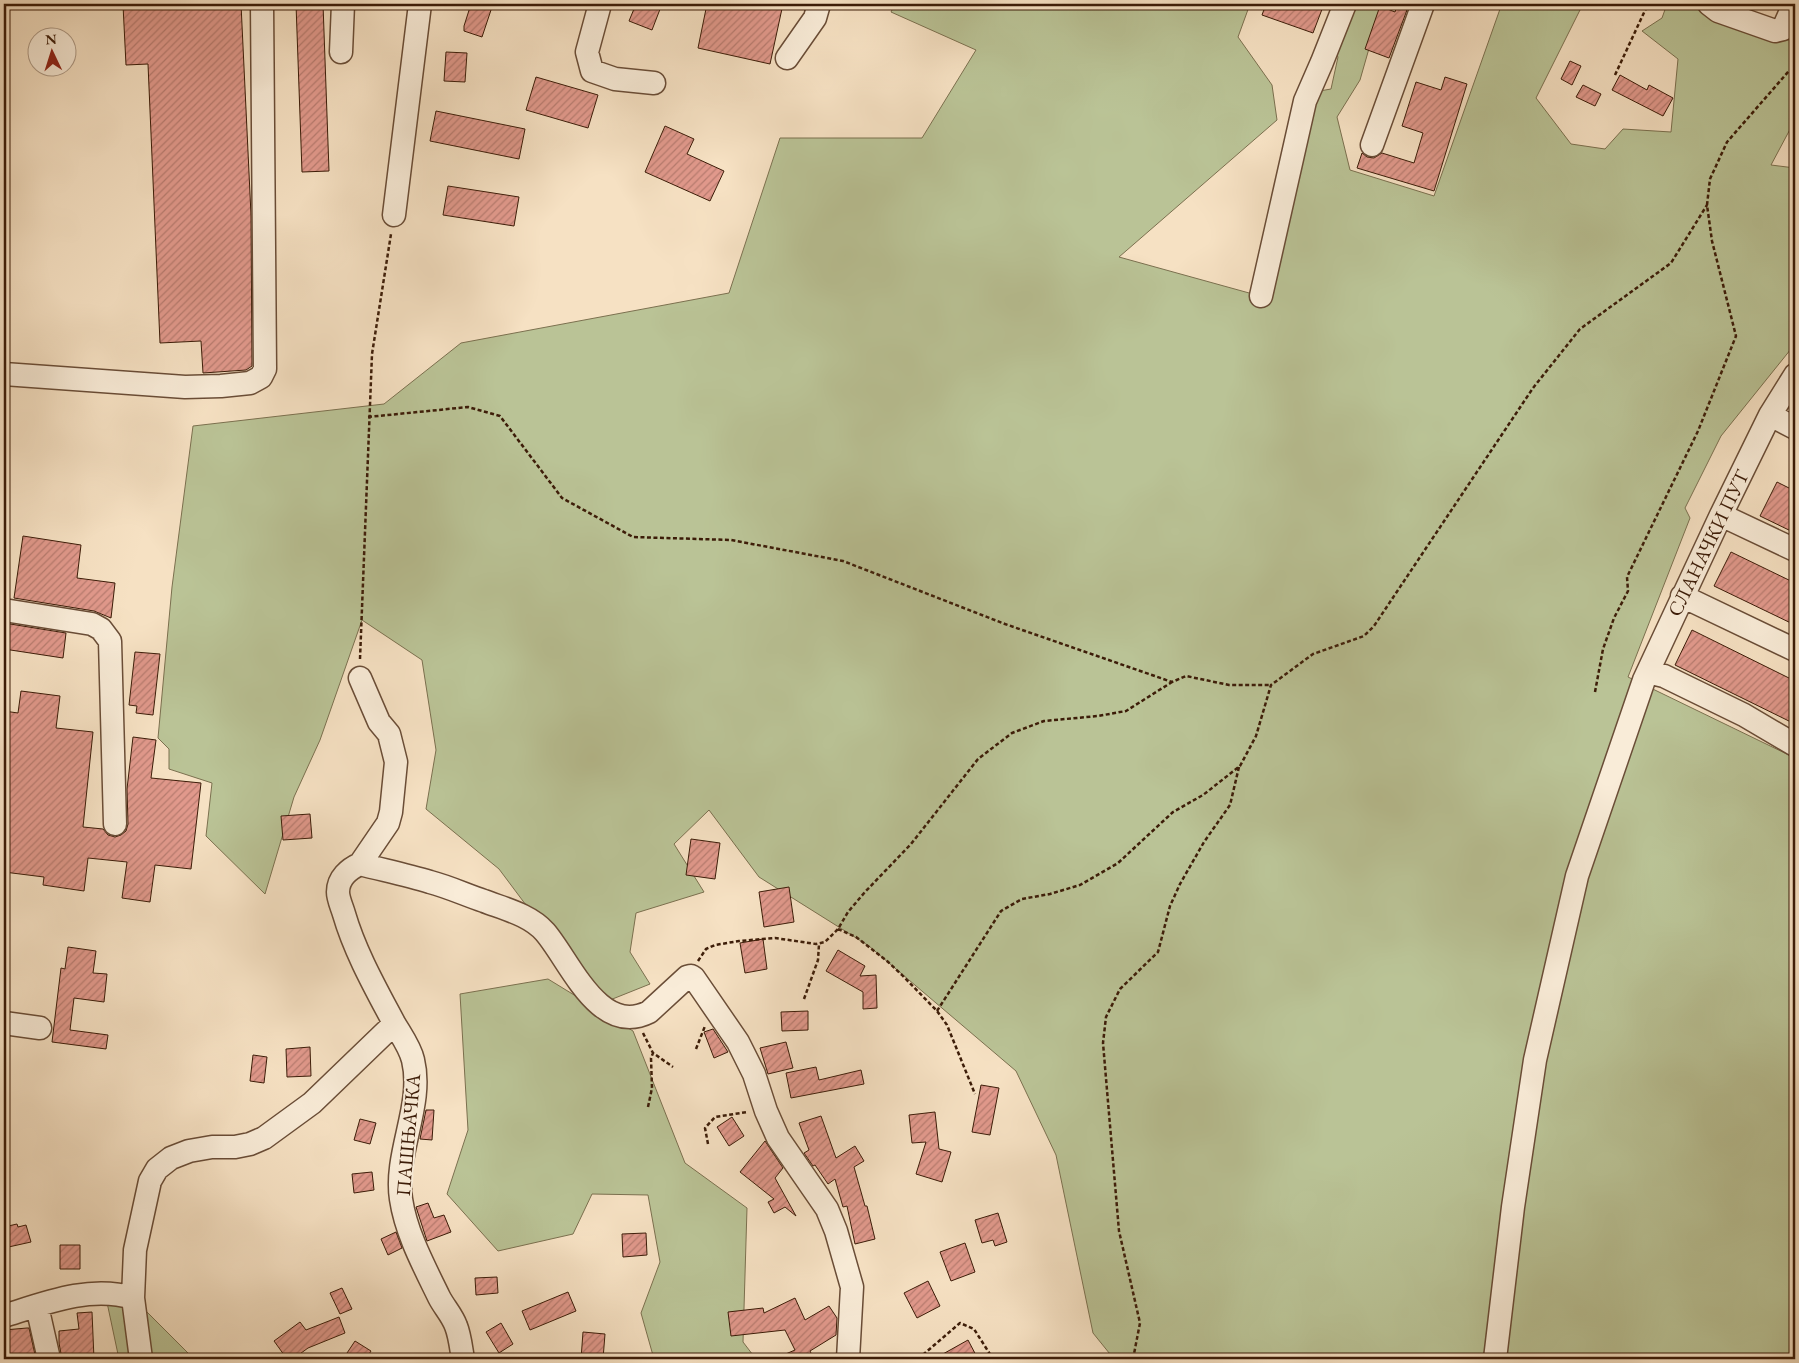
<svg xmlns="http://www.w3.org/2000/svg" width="1799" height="1363" font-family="'EB Garamond',serif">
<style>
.grass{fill:#bac396;stroke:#7b704f}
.building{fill:url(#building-hatch);stroke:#3c1c08}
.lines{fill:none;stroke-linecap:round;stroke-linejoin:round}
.minor-casing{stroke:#6a4d37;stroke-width:25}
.path{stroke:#3c1c08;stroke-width:2.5;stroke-dasharray:4 2.5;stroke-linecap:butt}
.minor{stroke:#f9ecd8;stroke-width:22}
.labels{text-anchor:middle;stroke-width:4;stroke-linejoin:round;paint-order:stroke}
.street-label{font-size:20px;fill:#3c1c08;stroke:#f9ecd8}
</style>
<defs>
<pattern id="building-hatch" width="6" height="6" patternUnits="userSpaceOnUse" patternTransform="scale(1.25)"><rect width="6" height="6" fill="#e1998c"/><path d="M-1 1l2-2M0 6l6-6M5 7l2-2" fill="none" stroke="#b87c70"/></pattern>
</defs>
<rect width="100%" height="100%" fill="#f6e1c3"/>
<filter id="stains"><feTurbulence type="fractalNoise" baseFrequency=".004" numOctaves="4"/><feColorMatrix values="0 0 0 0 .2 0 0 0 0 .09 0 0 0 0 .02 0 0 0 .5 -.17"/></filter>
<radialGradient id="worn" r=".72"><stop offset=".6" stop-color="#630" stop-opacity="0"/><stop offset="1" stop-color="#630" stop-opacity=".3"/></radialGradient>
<path class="grass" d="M 895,4 L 1250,4 L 1238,37 L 1272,85 L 1277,120 L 1119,257 L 1260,296 L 1308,93 L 1331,89 L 1338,57 L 1330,43 L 1345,4 L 1385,4 L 1378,17 L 1360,80 L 1337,117 L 1350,170 L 1434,196 L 1500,9 L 1485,4 L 1583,4 L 1536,98 L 1571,144 L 1605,149 L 1623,129 L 1671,132 L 1678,59 L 1642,31 L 1662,18 L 1667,4 L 1695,4 L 1774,42 L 1795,39 L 1795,120 L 1771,165 L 1795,168 L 1795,344 L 1721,436 L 1685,508 L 1690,518 L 1628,677 L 1795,758 L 1795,1359 L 1114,1359 L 1093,1333 L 1056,1155 L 1016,1071 L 869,946 L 759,877 L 709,810 L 674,844 L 704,892 L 636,913 L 630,952 L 650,984 L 600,1004 L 499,869 L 426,809 L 436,750 L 422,660 L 362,620 L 320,740 L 294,797 L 265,894 L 206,836 L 212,783 L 169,769 L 169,749 L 158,738 L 172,587 L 193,426 L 384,404 L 461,343 L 729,293 L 780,138 L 922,138 L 976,50 L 891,12 Z
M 548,979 L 633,1031 L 685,1163 L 747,1208 L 743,1342 L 756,1359 L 654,1359 L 641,1313 L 660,1262 L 648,1195 L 592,1194 L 573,1234 L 498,1251 L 447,1194 L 468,1130 L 460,994 Z
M 105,1293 L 133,1298 L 194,1359 L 119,1359 Z"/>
<path class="building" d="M 153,4 L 241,4 L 251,215 L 252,366 L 246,370 L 203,373 L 201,341 L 160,343 L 148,64 L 126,65 L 123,5 Z
M 296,4 L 323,4 L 329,171 L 302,172 Z
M 471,4 L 493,4 L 482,37 L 464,31 L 464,26 Z
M 636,4 L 662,4 L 652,30 L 629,21 Z
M 707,4 L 783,4 L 770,64 L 698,48 Z
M 1266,4 L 1324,4 L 1313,33 L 1262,15 Z
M 1380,6 L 1395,12 L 1397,6 L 1407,10 L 1389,58 L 1365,49 Z
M 446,52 L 467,53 L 465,82 L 444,81 Z
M 1570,61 L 1581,66 L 1572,85 L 1561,79 Z
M 1620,75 L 1647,90 L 1649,85 L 1673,98 L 1663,116 L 1612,90 Z
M 536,77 L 598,95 L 588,128 L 526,110 Z
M 1445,77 L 1467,84 L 1434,191 L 1357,168 L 1362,153 L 1367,157 L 1374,158 L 1382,153 L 1414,163 L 1423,133 L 1402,126 L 1416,82 L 1441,90 Z
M 1583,85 L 1601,94 L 1595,106 L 1576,97 Z
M 436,111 L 525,129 L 519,159 L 430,141 Z
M 665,126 L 694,139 L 687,154 L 724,171 L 710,201 L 645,172 Z
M 448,186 L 519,197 L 514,226 L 443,215 Z
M 1777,482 L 1795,491 L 1795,533 L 1760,516 Z
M 23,536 L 81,545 L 77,578 L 115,583 L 111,618 L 94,611 L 14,598 Z
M 1731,552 L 1795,583 L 1795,625 L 1714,586 Z
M 4,623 L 66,633 L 63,658 L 4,649 Z
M 1692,630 L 1795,681 L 1795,724 L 1675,665 Z
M 135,652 L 160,654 L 153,715 L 136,713 L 137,706 L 129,705 Z
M 21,691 L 60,696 L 56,728 L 93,732 L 83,827 L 103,829 L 108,835 L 115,837 L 121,835 L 126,831 L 128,824 L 127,789 L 133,737 L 156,740 L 151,778 L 201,783 L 191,869 L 155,865 L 150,902 L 122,898 L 127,862 L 88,858 L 84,891 L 43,885 L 44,877 L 4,872 L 4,711 L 18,713 Z
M 310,814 L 312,838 L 283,840 L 281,816 Z
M 691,839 L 720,843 L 715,879 L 686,875 Z
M 789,887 L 794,922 L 764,927 L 759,892 Z
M 763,939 L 767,969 L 745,973 L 740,943 Z
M 68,947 L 96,951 L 93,973 L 107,974 L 104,1002 L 74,998 L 70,1030 L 108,1035 L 106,1049 L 52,1042 L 61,968 L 65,969 Z
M 838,950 L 865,966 L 860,976 L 876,975 L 877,1008 L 863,1009 L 863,992 L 826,971 Z
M 808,1011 L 808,1030 L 782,1031 L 781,1012 Z
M 713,1029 L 728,1052 L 714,1058 L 704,1032 Z
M 786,1042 L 793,1068 L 768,1074 L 760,1048 Z
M 310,1047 L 311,1076 L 287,1077 L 286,1049 Z
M 253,1055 L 267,1057 L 264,1083 L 250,1081 Z
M 816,1067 L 819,1080 L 861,1070 L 864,1084 L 791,1098 L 786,1073 Z
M 981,1085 L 999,1088 L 990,1135 L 972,1132 Z
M 426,1110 L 434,1110 L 432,1140 L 420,1139 Z
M 935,1112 L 939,1149 L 951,1152 L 942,1182 L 916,1174 L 926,1142 L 912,1143 L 909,1115 Z
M 821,1116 L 836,1158 L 855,1146 L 864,1161 L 854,1167 L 865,1206 L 867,1206 L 875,1239 L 855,1244 L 847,1206 L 843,1207 L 835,1179 L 828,1184 L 815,1165 L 813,1166 L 804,1153 L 809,1150 L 799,1123 Z
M 732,1117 L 744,1136 L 729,1146 L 717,1127 Z
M 360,1119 L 376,1123 L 370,1144 L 354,1140 Z
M 765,1141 L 783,1168 L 775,1178 L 796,1216 L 785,1207 L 774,1213 L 768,1202 L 774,1199 L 740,1172 Z
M 372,1172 L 374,1190 L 354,1193 L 352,1174 Z
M 428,1203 L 434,1218 L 444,1215 L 451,1232 L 427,1241 L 416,1207 Z
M 998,1213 L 1007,1242 L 995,1246 L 993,1240 L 982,1243 L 975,1220 Z
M 17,1224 L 18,1227 L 26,1225 L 31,1242 L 4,1248 L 4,1227 Z
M 396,1232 L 402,1248 L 388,1255 L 381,1239 Z
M 646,1233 L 647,1255 L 623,1257 L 622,1234 Z
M 965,1243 L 975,1272 L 951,1281 L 940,1252 Z
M 60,1245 L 80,1245 L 80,1269 L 60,1269 Z
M 497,1277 L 498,1293 L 476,1295 L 475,1278 Z
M 928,1281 L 940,1306 L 917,1318 L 904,1293 Z
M 342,1288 L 352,1309 L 340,1314 L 330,1293 Z
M 568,1292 L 576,1311 L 530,1330 L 522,1311 Z
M 795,1298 L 805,1320 L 829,1306 L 837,1318 L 836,1335 L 810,1351 L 814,1359 L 774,1359 L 795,1350 L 785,1330 L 731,1336 L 728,1312 L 763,1308 L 764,1313 Z
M 92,1312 L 94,1359 L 62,1359 L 59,1343 L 59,1331 L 79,1329 L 77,1313 Z
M 339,1317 L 345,1333 L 308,1348 L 293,1359 L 287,1359 L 274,1341 L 300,1322 L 306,1330 Z
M 501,1323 L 513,1344 L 499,1353 L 486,1332 Z
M 27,1328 L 29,1328 L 36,1359 L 4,1359 L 4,1330 Z
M 583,1332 L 605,1334 L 603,1359 L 581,1359 Z
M 968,1340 L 978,1359 L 934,1359 Z
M 355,1341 L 371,1351 L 366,1359 L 343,1359 Z"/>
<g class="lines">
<defs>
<path id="minor" d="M 600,4 L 587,52 L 592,71 L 615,79 L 654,83
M 1709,4 L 1718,11 L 1775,31 L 1783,29 L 1794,4
M 341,52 L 343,4
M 787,58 L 815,18 L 819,4
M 1372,145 L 1423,4
M 394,215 L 420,4
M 1261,296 L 1305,101 L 1322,62 L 1345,4
M 4,374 L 185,387 L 221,386 L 250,383 L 261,377 L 265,369 L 262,4
M 1770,415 L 1795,428
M 1721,515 L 1795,550
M 1682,596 L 1795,650
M 4,610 L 92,624 L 101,629 L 110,641 L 115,824
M 1648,672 L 1664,676 L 1744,715 L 1795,745
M 360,678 L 379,722 L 389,734 L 396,762 L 391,812 L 388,823 L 360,864
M 4,1023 L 40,1028
M 37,1306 L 49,1359
M 4,1316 C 45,1303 90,1285 133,1298
M 141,1359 L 133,1298 L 135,1250 L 150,1181 L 157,1169 L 171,1158 L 189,1151 L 212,1147 L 235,1147 L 250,1144 L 264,1138 L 312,1103 L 394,1024
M 463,1359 C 461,1348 460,1336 456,1326 C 452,1315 444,1307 439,1297 C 424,1266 406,1233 401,1199 C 394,1153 424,1105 413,1060 C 410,1047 401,1035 394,1023 C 376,989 355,952 344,914 C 342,907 338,899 338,892 C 338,878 349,869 360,864 C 383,870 407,875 430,882 C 449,887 466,895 484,901 C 505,909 530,915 545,932 C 570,961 599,1037 649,1012 L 687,977 L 691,976 L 694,978 L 738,1042 L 754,1074 L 766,1111 L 778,1138 L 827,1209 L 836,1231 L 852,1287 L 848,1359
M 1495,1359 L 1513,1207 L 1535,1060 L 1577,876 L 1644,680 L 1721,515 L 1770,415 L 1795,375"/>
</defs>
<use href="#minor" class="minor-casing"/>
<path class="path" d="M 1615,75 L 1648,4
M 368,417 L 468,407 L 500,416 L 562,498 L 633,537 L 731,540 L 843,561 L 1005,624 L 1172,682 L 1186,676 L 1229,685 L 1271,685
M 360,659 L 372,354 L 391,234
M 1595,692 L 1603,649 L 1614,618 L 1628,591 L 1627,577 L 1698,431 L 1736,336 L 1712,241 L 1707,205 L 1710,179 L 1727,142 L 1795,64
M 838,929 L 856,937 L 887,961 L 902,975 L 937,1011 L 947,1025 L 975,1094
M 698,961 L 706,949 L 715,945 L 739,941 L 775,938 L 816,944 L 825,942 L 838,929 L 848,912 L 865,892 L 911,844 L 978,759 L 1012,733 L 1044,721 L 1098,716 L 1126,711 L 1172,682
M 804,999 L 818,960 L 819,944
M 937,1011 L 1001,911 L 1022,899 L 1050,894 L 1080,885 L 1118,863 L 1173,812 L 1203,795 L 1240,766 L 1256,736 L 1271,685 L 1313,654 L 1364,636 L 1374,626 L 1533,388 L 1580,329 L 1671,263 L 1707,205
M 643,1033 L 653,1053 L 673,1067
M 696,1049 L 705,1026
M 648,1107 L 652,1088 L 651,1058 L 653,1053
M 708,1144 L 705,1128 L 715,1117 L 747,1112
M 918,1359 L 960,1323 L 974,1329 L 993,1359
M 1133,1359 L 1140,1323 L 1119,1231 L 1103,1043 L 1106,1017 L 1120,989 L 1158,952 L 1170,906 L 1180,884 L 1204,842 L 1230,805 L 1239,767"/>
<use href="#minor" class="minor"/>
</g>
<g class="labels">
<g class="street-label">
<text transform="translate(1708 543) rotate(-64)" y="7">СЛАНАЧКИ ПУТ</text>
<text transform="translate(408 1135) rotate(-85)" y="7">ПАШЊАЧКА</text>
</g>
</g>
<rect width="1799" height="1363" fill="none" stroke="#f6e1c3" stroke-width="20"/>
<rect x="5" y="5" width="1789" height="1353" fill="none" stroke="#3c1c08" stroke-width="2.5"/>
<rect x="10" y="10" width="1779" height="1343" fill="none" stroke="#3c1c08"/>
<g transform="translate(52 52) rotate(356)"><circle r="24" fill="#f9ecd8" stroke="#ad9985"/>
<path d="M0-4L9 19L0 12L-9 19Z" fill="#8f2418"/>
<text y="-8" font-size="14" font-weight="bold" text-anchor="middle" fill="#3c1c08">N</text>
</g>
<rect width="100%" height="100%" filter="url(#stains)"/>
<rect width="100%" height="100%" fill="url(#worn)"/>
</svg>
